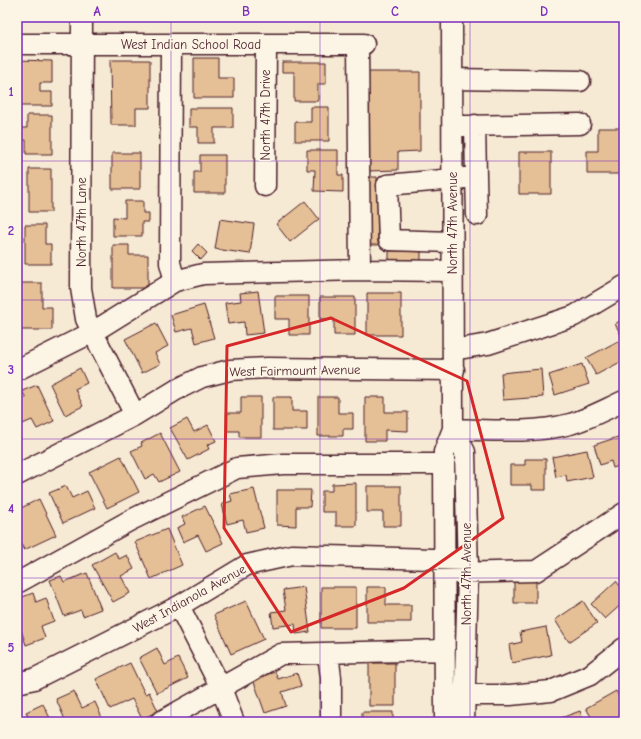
<svg xmlns="http://www.w3.org/2000/svg" width="641" height="739" font-family="'Comic Neue',sans-serif">
<style>
.building{fill:#e5bf95;stroke:#4a1f2b}
.lines{fill:none;stroke-linecap:round;stroke-linejoin:round}
.minor-casing{stroke:#4a1f2b;stroke-width:23}
.minor{stroke:#fcf5e5;stroke-width:20}
.marked{fill:none;stroke:#d62828;stroke-width:3;stroke-linejoin:round}
.grid{fill:none;stroke:#7b2cbf;stroke-width:1;stroke-opacity:0.55}
.labels{text-anchor:middle;stroke-width:3.5;stroke-linejoin:round;paint-order:stroke}
.street-label{font-size:13px;fill:#4a1f2b;stroke:#fcf5e5}
.neatline{fill:none;stroke:#7b2cbf;stroke-width:1.5}
.grid-label{font-size:13px;text-anchor:middle;font-weight:bold;fill:#7b2cbf}
</style>
<rect width="100%" height="100%" fill="#f7ead5"/>
<filter id="ink" filterUnits="userSpaceOnUse"><feTurbulence type="fractalNoise" baseFrequency=".025" numOctaves="2"/><feDisplacementMap in="SourceGraphic" scale="8" xChannelSelector="R" yChannelSelector="G"/><feConvolveMatrix kernelMatrix="1 2 1 2 8 2 1 2 1" color-interpolation-filters="sRGB"/></filter>
<g filter="url(#ink)">
<path class="building" d="M 194,58 L 218,58 L 218,78 L 234,78 L 234,98 L 194,98 Z
M 17,60 L 52,61 L 52,83 L 40,83 L 40,92 L 52,92 L 52,106 L 17,106 Z
M 110,60 L 150,60 L 150,108 L 136,108 L 136,125 L 111,125 Z
M 282,62 L 326,62 L 326,84 L 318,84 L 318,101 L 294,101 L 294,72 L 282,72 Z
M 367,72 L 420,72 L 420,151 L 398,152 L 398,170 L 368,171 Z
M 311,107 L 329,107 L 329,141 L 295,141 L 295,122 L 311,122 Z
M 189,108 L 233,108 L 233,128 L 214,128 L 214,143 L 198,143 L 198,127 L 189,127 Z
M 27,115 L 52,115 L 52,154 L 26,154 L 26,140 L 19,140 L 19,128 L 27,128 Z
M 598,128 L 624,128 L 624,174 L 587,174 L 587,151 L 598,151 Z
M 307,150 L 338,150 L 338,175 L 343,175 L 343,192 L 314,191 L 315,170 L 307,170 Z
M 519,152 L 551,152 L 551,194 L 519,194 Z
M 112,153 L 140,153 L 140,189 L 112,189 Z
M 200,155 L 225,155 L 225,193 L 194,193 L 194,172 L 200,172 Z
M 29,169 L 51,169 L 51,212 L 29,212 Z
M 365,177 L 377,177 L 378,245 L 366,245 Z
M 125,201 L 143,201 L 143,213 L 149,213 L 149,222 L 142,222 L 142,236 L 113,236 L 113,217 L 125,218 Z
M 305,201 L 319,219 L 290,242 L 276,224 Z
M 220,219 L 254,224 L 250,254 L 215,249 Z
M 25,225 L 45,225 L 45,244 L 51,244 L 51,264 L 25,264 Z
M 198,244 L 207,253 L 201,260 L 192,251 Z
M 113,245 L 129,245 L 129,255 L 148,255 L 148,288 L 113,288 Z
M 389,251 L 421,251 L 421,263 L 389,263 Z
M 19,283 L 42,283 L 42,307 L 52,307 L 52,330 L 19,330 Z
M 258,291 L 264,333 L 245,335 L 244,322 L 228,324 L 225,303 L 241,301 L 240,293 Z
M 367,293 L 401,293 L 401,335 L 367,335 Z
M 275,296 L 309,296 L 309,335 L 289,335 L 289,319 L 275,319 Z
M 320,297 L 355,297 L 355,335 L 334,335 L 334,319 L 320,319 Z
M 204,305 L 214,338 L 196,343 L 192,328 L 176,332 L 171,315 Z
M 624,318 L 624,340 L 615,324 Z
M 156,323 L 168,346 L 155,353 L 160,364 L 142,373 L 125,339 Z
M 618,341 L 624,352 L 624,360 L 596,375 L 586,358 Z
M 582,364 L 589,384 L 555,395 L 549,375 Z
M 80,368 L 87,383 L 75,389 L 83,406 L 65,415 L 50,384 Z
M 541,369 L 543,397 L 503,400 L 501,373 Z
M 37,385 L 54,421 L 37,429 L 32,420 L 18,426 L 17,402 L 26,398 L 22,391 Z
M 241,397 L 261,397 L 261,437 L 239,437 L 239,431 L 227,431 L 227,413 L 241,413 Z
M 273,397 L 292,397 L 292,411 L 307,411 L 307,430 L 273,430 Z
M 318,397 L 338,397 L 338,413 L 353,413 L 353,429 L 343,429 L 343,436 L 318,436 Z
M 365,397 L 385,397 L 385,412 L 408,412 L 408,431 L 385,430 L 385,441 L 365,441 Z
M 187,419 L 194,432 L 208,425 L 216,441 L 207,445 L 209,449 L 188,460 L 170,428 Z
M 160,433 L 180,472 L 159,482 L 154,474 L 145,479 L 131,451 L 142,446 L 141,443 Z
M 624,435 L 624,464 L 613,468 L 611,461 L 600,465 L 594,445 Z
M 587,450 L 593,477 L 567,482 L 566,475 L 556,477 L 552,457 Z
M 121,456 L 139,492 L 107,508 L 89,472 Z
M 525,459 L 546,459 L 546,490 L 532,490 L 532,485 L 510,485 L 510,465 L 525,465 Z
M 356,483 L 356,526 L 336,526 L 336,512 L 322,512 L 322,491 L 332,491 L 332,484 Z
M 66,486 L 72,498 L 87,491 L 95,508 L 63,523 L 49,493 Z
M 367,486 L 401,486 L 401,526 L 383,526 L 383,512 L 367,512 Z
M 254,489 L 264,528 L 246,532 L 243,520 L 227,524 L 222,504 L 232,501 L 230,494 Z
M 277,490 L 311,490 L 310,507 L 296,507 L 296,526 L 277,525 Z
M 39,499 L 56,535 L 24,550 L 17,535 L 17,510 Z
M 205,506 L 223,543 L 206,551 L 198,535 L 183,542 L 177,528 L 185,524 L 182,517 Z
M 167,529 L 182,565 L 151,579 L 135,542 Z
M 115,552 L 119,559 L 127,555 L 134,569 L 121,576 L 130,593 L 113,602 L 92,565 Z
M 87,573 L 101,609 L 83,616 L 81,610 L 64,616 L 50,580 L 61,576 L 64,582 Z
M 514,576 L 536,576 L 536,603 L 514,603 Z
M 616,581 L 624,591 L 624,602 L 605,619 L 591,604 Z
M 304,587 L 310,632 L 296,634 L 295,624 L 273,627 L 271,612 L 286,610 L 283,590 Z
M 321,587 L 356,587 L 356,628 L 321,628 Z
M 367,587 L 386,587 L 386,605 L 411,605 L 411,622 L 367,622 Z
M 33,593 L 36,602 L 46,598 L 54,621 L 41,626 L 45,638 L 26,645 L 17,618 L 17,599 Z
M 246,601 L 264,639 L 231,654 L 214,615 Z
M 583,601 L 597,623 L 569,642 L 555,620 Z
M 546,627 L 551,655 L 512,663 L 509,645 L 522,642 L 520,632 Z
M 157,648 L 165,665 L 178,658 L 188,678 L 157,693 L 139,658 Z
M 130,663 L 145,694 L 149,692 L 158,711 L 142,719 L 132,699 L 110,709 L 96,679 Z
M 369,663 L 395,663 L 395,706 L 369,706 Z
M 275,672 L 278,679 L 297,673 L 301,686 L 282,692 L 286,706 L 265,713 L 253,679 Z
M 74,691 L 82,708 L 95,702 L 104,722 L 66,722 L 56,699 Z
M 616,691 L 624,705 L 624,719 L 619,722 L 608,722 L 606,719 L 601,722 L 594,722 L 586,708 Z
M 43,704 L 52,722 L 31,722 L 26,712 Z
M 580,711 L 584,722 L 550,722 Z
M 362,712 L 393,712 L 393,722 L 362,722 Z
M 173,720 L 207,720 L 207,722 L 173,722 Z"/>
<g class="lines">
<defs>
<path id="minor" d="M 82,17 L 81,288 L 86,319 L 135,415
M 17,44 L 364,44
M 171,44 L 170,263 L 175,281
M 358,44 L 360,270
M 452,79 L 580,81
M 462,126 L 580,124
M 476,177 L 477,215
M 265,186 L 266,44
M 452,242 L 389,240 L 387,185 L 476,177 L 475,125
M 453,350 L 488,344 L 574,316 L 624,286
M 17,370 L 93,332 L 175,281 L 203,274 L 360,270 L 452,271
M 453,429 L 465,452 L 468,573 L 464,722
M 453,429 C 491,430 533,434 570,424 C 588,419 606,409 624,401
M 17,475 L 135,415 L 176,390 L 202,377 L 230,370 L 267,368 L 454,370
M 455,573 L 536,571 L 624,513
M 17,583 L 129,521 L 237,468 L 283,464 L 444,464
M 179,606 L 221,688 L 234,722
M 328,653 L 331,678 L 331,722
M 17,683 L 34,679 L 179,606 L 247,565 L 292,555 L 468,560
M 451,695 L 510,695 L 551,691 L 590,675 L 624,648
M 160,722 L 281,654 L 445,650
M 445,722 L 444,452 L 453,429 L 452,17"/>
</defs>
<use href="#minor" class="minor-casing"/>
<use href="#minor" class="minor"/>
</g>
</g>
<path class="marked" d="M 331,318 L 467,381 L 503,518 L 404,588 L 291,632 L 224,528 L 227,346 Z"/>
<path class="grid" d="M 171,17 L 171,722M 320,17 L 320,722M 470,17 L 470,722M 17,161 L 624,161M 17,300 L 624,300M 17,439 L 624,439M 17,578 L 624,578"/>
<g class="labels">
<g class="street-label">
<text x="191" y="49">West Indian School Road</text>
<text transform="translate(265 115) rotate(-90)" y="5">North 47th Drive</text>
<text transform="translate(81 222) rotate(-90)" y="5">North 47th Lane</text>
<text transform="translate(452 223) rotate(-90)" y="5">North 47th Avenue</text>
<text transform="translate(295 370) rotate(-1)" y="5">West Fairmount Avenue</text>
<text transform="translate(466 574) rotate(-90)" y="5">North 47th Avenue</text>
<text transform="translate(189 598) rotate(-29)" y="5">West Indianola Avenue</text>
</g>
</g>
<rect width="641" height="739" fill="none" stroke="#fcf5e5" stroke-width="44"/>
<rect x="22" y="22" width="597" height="695" class="neatline"/>
<g class="grid-label">
<text x="97" y="16">A</text>
<text x="246" y="16">B</text>
<text x="395" y="16">C</text>
<text x="544" y="16">D</text>
<text x="11" y="96">1</text>
<text x="11" y="235">2</text>
<text x="11" y="374">3</text>
<text x="11" y="513">4</text>
<text x="11" y="652">5</text>
</g>
</svg>
